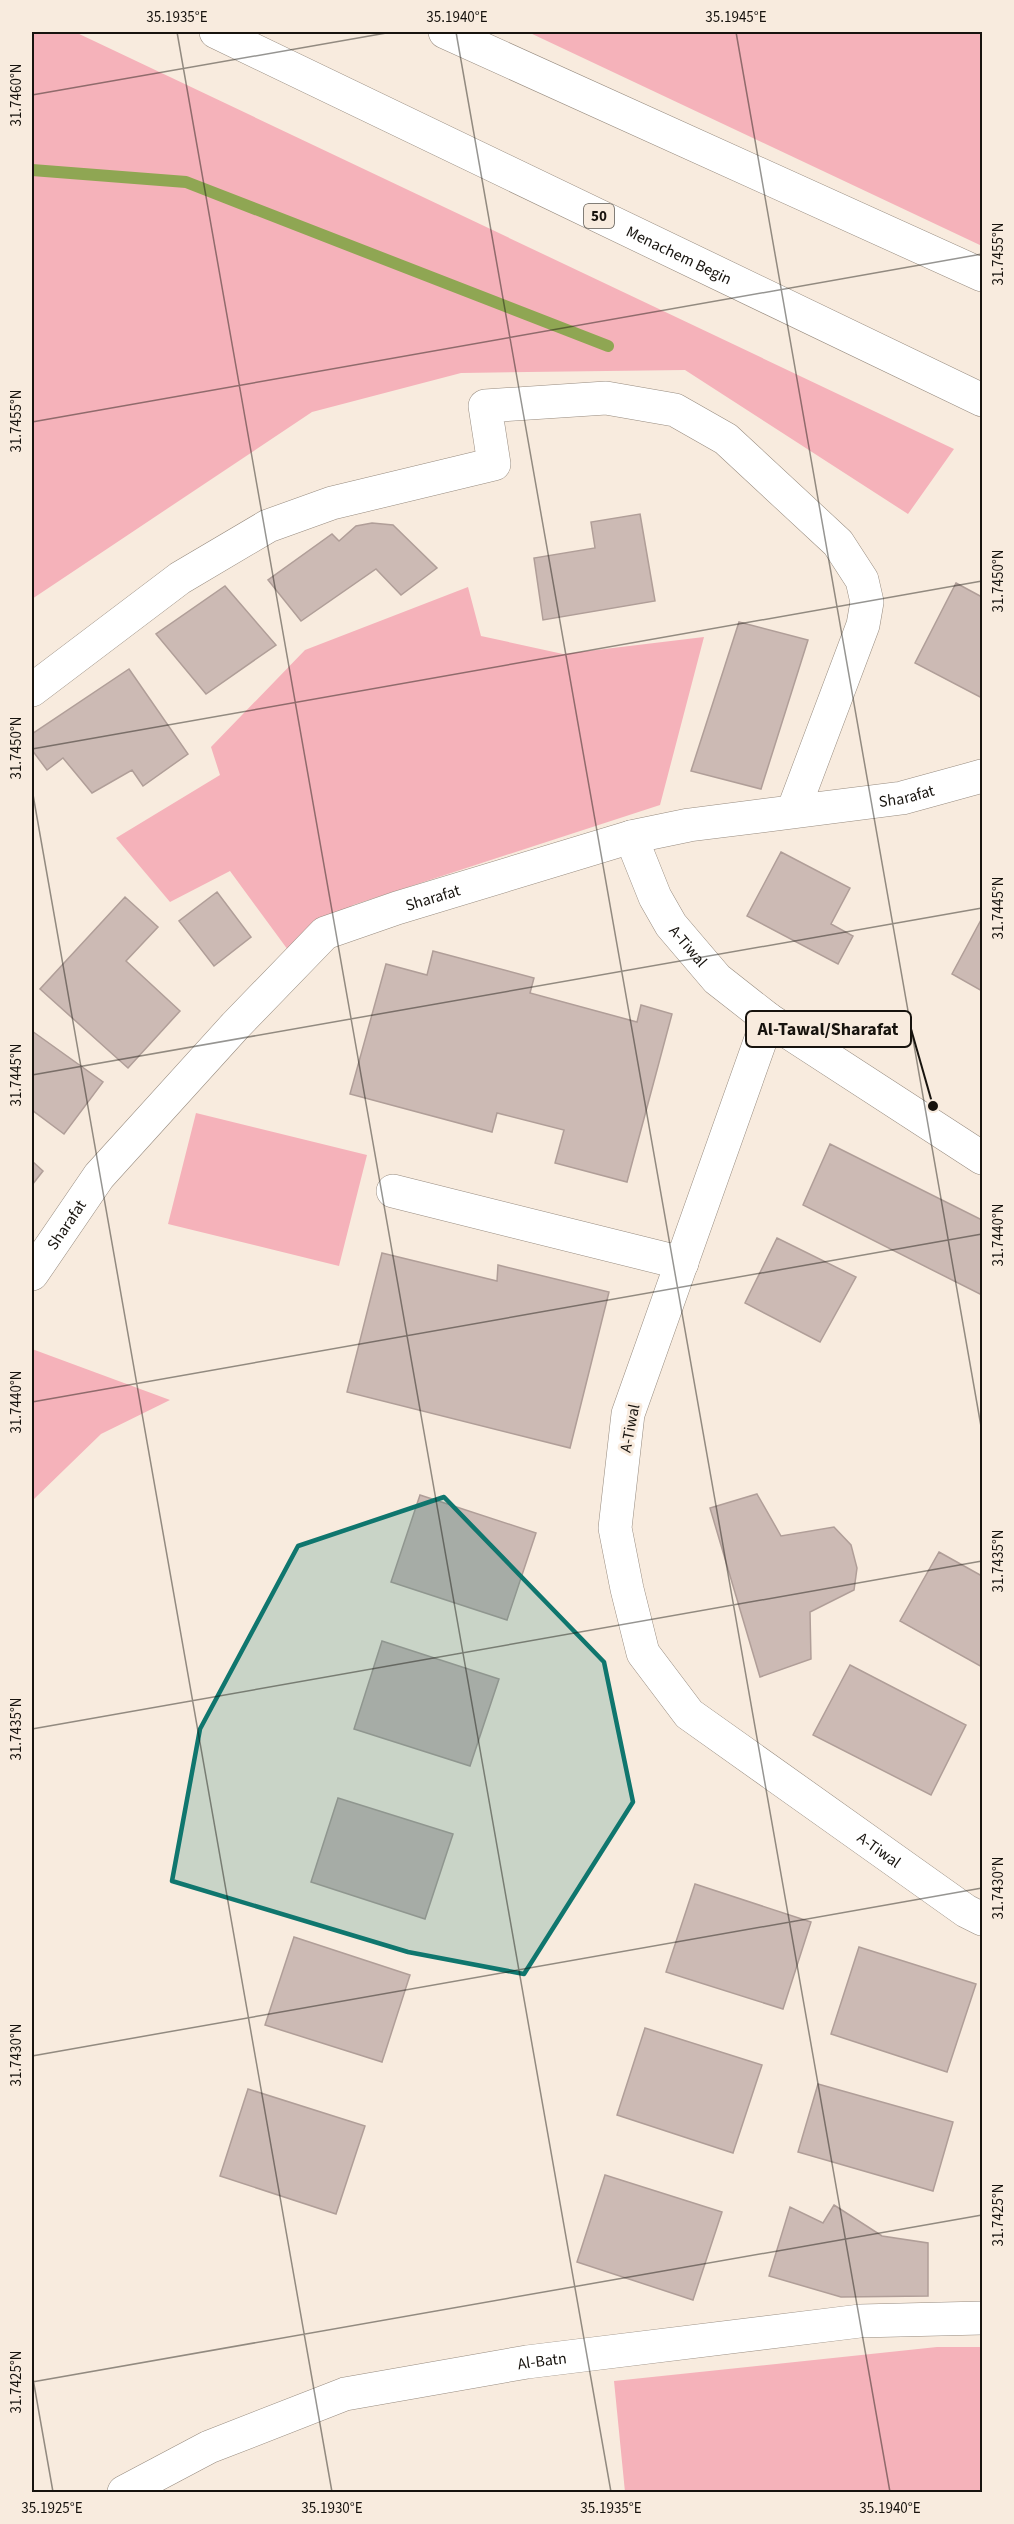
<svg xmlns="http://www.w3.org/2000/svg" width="1014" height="2524" font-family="'Source Sans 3',sans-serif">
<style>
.green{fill:#f5b2ba}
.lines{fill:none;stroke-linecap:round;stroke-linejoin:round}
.stream{stroke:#8fa653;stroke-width:12}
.building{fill:#ccbab4;stroke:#b09e98;stroke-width:1.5}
.minor-casing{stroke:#978b7f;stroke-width:34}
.highway-casing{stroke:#978b7f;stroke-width:34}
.minor{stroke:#fff;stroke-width:33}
.highway{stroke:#fff;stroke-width:33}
.marked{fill:#0f766e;fill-opacity:0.2;stroke:#0f766e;stroke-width:4.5;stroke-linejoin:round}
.ticks{fill:none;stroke:#17130e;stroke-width:1.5;stroke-opacity:0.45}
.labels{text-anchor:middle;stroke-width:6;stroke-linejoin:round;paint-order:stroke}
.shield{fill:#f8ebde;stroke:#5a544c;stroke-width:1.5}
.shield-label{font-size:15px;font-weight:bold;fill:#17130e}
.street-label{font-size:16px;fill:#17130e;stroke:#f8ebde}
.leader{fill:none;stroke:#17130e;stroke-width:2}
.callout-dot{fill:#17130e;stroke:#f8ebde;stroke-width:2}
.callout{fill:#f8ebde;stroke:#17130e;stroke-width:2}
.callout-label{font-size:18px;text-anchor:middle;font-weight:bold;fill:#17130e}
.neatline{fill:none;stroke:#17130e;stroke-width:2}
.ticks-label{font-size:15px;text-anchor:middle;fill:#17130e}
</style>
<rect width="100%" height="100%" fill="#f8ebde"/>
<path class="green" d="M 32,32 L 75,32 L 954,449 L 908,514 L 685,370 L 461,373 L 312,412 L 32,599 Z
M 528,32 L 982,32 L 982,246 Z
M 468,587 L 481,636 L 563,654 L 704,637 L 660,805 L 353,905 L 288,950 L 230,871 L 170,902 L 116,838 L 220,775 L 211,747 L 305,650 Z
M 196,1113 L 367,1155 L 339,1266 L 168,1224 Z
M 32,1349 L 170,1400 L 101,1434 L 32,1501 Z
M 937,2347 L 982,2347 L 982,2492 L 625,2492 L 614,2381 Z"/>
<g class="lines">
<path class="stream" d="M 32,170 L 186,182 L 608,346"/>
</g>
<path class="building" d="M 640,514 L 655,601 L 543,620 L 534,558 L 595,548 L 591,522 Z
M 372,523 L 393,525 L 437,568 L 401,595 L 376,569 L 301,621 L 268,580 L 332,534 L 339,541 L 356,526 Z
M 956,583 L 982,597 L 982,698 L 915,663 Z
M 225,586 L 276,645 L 206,694 L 156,634 Z
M 739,622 L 808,640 L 761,789 L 691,771 Z
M 129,669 L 188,754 L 143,786 L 132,770 L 92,793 L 63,758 L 47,770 L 32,750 L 32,734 Z
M 781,852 L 850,888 L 831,924 L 853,936 L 838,964 L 747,916 Z
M 217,892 L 251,937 L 214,966 L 179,921 Z
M 125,897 L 158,927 L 126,961 L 180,1011 L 128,1068 L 40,989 Z
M 982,918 L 982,991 L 952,974 Z
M 433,951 L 534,978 L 530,993 L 637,1022 L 641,1005 L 672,1014 L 627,1182 L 555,1163 L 564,1130 L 497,1113 L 492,1132 L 350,1094 L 386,964 L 427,975 Z
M 32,1031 L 103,1082 L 64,1134 L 32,1110 Z
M 830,1144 L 982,1220 L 982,1295 L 803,1205 Z
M 32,1161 L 43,1171 L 32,1185 Z
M 777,1238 L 856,1277 L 820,1342 L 745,1303 Z
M 382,1253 L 497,1281 L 498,1265 L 609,1292 L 570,1448 L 347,1392 Z
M 757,1494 L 781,1536 L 834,1527 L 851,1545 L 857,1568 L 854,1590 L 810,1612 L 811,1659 L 760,1677 L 710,1508 Z
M 420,1495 L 536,1533 L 507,1620 L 391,1582 Z
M 939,1552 L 982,1576 L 982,1667 L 900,1621 Z
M 382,1641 L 499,1679 L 470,1766 L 354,1729 Z
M 850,1665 L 966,1725 L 931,1795 L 813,1735 Z
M 338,1798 L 453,1834 L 425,1919 L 311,1882 Z
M 695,1884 L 811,1922 L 783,2009 L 666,1972 Z
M 294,1937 L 410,1975 L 382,2062 L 265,2025 Z
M 859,1947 L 976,1984 L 947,2072 L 831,2034 Z
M 645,2028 L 762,2065 L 733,2153 L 617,2115 Z
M 818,2084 L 953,2122 L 933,2191 L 798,2152 Z
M 248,2089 L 365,2126 L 336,2214 L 220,2176 Z
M 605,2175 L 722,2212 L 693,2300 L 577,2262 Z
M 834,2205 L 882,2236 L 928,2243 L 928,2296 L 841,2297 L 769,2276 L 790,2207 L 823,2223 Z"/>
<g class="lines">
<defs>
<g id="minor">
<path d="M 32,690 L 180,578 L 268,526 L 332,503 L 494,464 L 485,406 L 606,398 L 675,410 L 726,439 L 838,543 L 862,580 L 867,602 L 863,625 L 793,811"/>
<path id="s1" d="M 631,837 L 655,897 L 671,925 L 717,979 L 768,1019 L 982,1158"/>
<path id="s2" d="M 768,1019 L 628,1414 L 615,1528 L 627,1589 L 643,1653 L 689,1714 L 966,1911 L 982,1919"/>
<path d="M 393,1191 L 682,1263"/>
<path id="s3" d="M 32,1274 L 99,1176 L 235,1026 L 325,933 L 397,908 L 631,837 L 689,825 L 902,798 L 982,776"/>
<path id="s4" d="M 124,2492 L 209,2447 L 345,2394 L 527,2362 L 860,2321 L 982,2318"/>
</g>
<g id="highway">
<path id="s5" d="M 216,32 L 982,400"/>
<path d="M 445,32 L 982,275"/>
</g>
</defs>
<use href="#minor" class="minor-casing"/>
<use href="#highway" class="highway-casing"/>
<use href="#minor" class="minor"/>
<use href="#highway" class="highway"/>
</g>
<path class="marked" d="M 444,1497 L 604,1662 L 633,1802 L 524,1974 L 408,1952 L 172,1881 L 200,1729 L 298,1546 Z"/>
<path class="ticks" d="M 177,32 L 611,2492M 456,32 L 890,2492M 736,32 L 982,1432M 32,95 L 392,32M 32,422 L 982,254M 32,749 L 982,581M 32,789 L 332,2492M 32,1075 L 982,908M 32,1402 L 982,1234M 32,1729 L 982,1561M 32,2056 L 982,1888M 32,2373 L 53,2492M 32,2382 L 982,2215"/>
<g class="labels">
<rect class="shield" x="584" y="204" width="30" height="24" rx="4.5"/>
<g class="shield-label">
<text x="599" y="221">50</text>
</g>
<g class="street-label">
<text dy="6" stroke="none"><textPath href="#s5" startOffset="514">Menachem Begin</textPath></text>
<text dy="6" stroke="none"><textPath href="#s3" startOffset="1050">Sharafat</textPath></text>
<text dy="6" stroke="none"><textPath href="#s3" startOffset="564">Sharafat</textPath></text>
<text dy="6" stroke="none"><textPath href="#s1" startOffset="124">A-Tiwal</textPath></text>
<text dy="6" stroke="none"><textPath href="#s3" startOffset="60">Sharafat</textPath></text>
<text transform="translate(629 1428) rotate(-79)" y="6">A-Tiwal</text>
<text dy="6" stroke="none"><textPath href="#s2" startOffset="972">A-Tiwal</textPath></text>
<text dy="6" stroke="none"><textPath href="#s4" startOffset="442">Al-Batn</textPath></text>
</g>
</g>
<path class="leader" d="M933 1106L911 1029"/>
<circle class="callout-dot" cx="933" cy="1106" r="6"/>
<rect class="callout" x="746" y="1011" width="165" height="36" rx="6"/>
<g class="callout-label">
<text x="828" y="1035">Al-Tawal/Sharafat</text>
</g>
<rect width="1014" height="2524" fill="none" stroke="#f8ebde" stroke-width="66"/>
<rect x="33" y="33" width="948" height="2458" class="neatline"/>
<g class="ticks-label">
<text x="177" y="22">35.1935°E</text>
<text x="457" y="22">35.1940°E</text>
<text x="736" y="22">35.1945°E</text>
<text transform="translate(16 95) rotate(-90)" y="5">31.7460°N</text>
<text transform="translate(998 254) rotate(-90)" y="5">31.7455°N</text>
<text transform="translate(16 421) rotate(-90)" y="5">31.7455°N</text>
<text transform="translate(998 581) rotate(-90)" y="5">31.7450°N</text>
<text transform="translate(16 748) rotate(-90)" y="5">31.7450°N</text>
<text transform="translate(998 908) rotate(-90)" y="5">31.7445°N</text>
<text transform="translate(16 1075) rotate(-90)" y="5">31.7445°N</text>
<text transform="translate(998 1235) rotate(-90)" y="5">31.7440°N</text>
<text transform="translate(16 1402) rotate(-90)" y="5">31.7440°N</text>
<text transform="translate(998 1561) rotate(-90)" y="5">31.7435°N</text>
<text transform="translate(16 1729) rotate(-90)" y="5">31.7435°N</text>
<text transform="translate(998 1888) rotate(-90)" y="5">31.7430°N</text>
<text transform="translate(16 2055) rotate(-90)" y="5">31.7430°N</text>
<text transform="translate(998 2215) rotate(-90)" y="5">31.7425°N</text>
<text transform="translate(16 2382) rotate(-90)" y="5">31.7425°N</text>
<text x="52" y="2513">35.1925°E</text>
<text x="332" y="2513">35.1930°E</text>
<text x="611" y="2513">35.1935°E</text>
<text x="890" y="2513">35.1940°E</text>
</g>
</svg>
